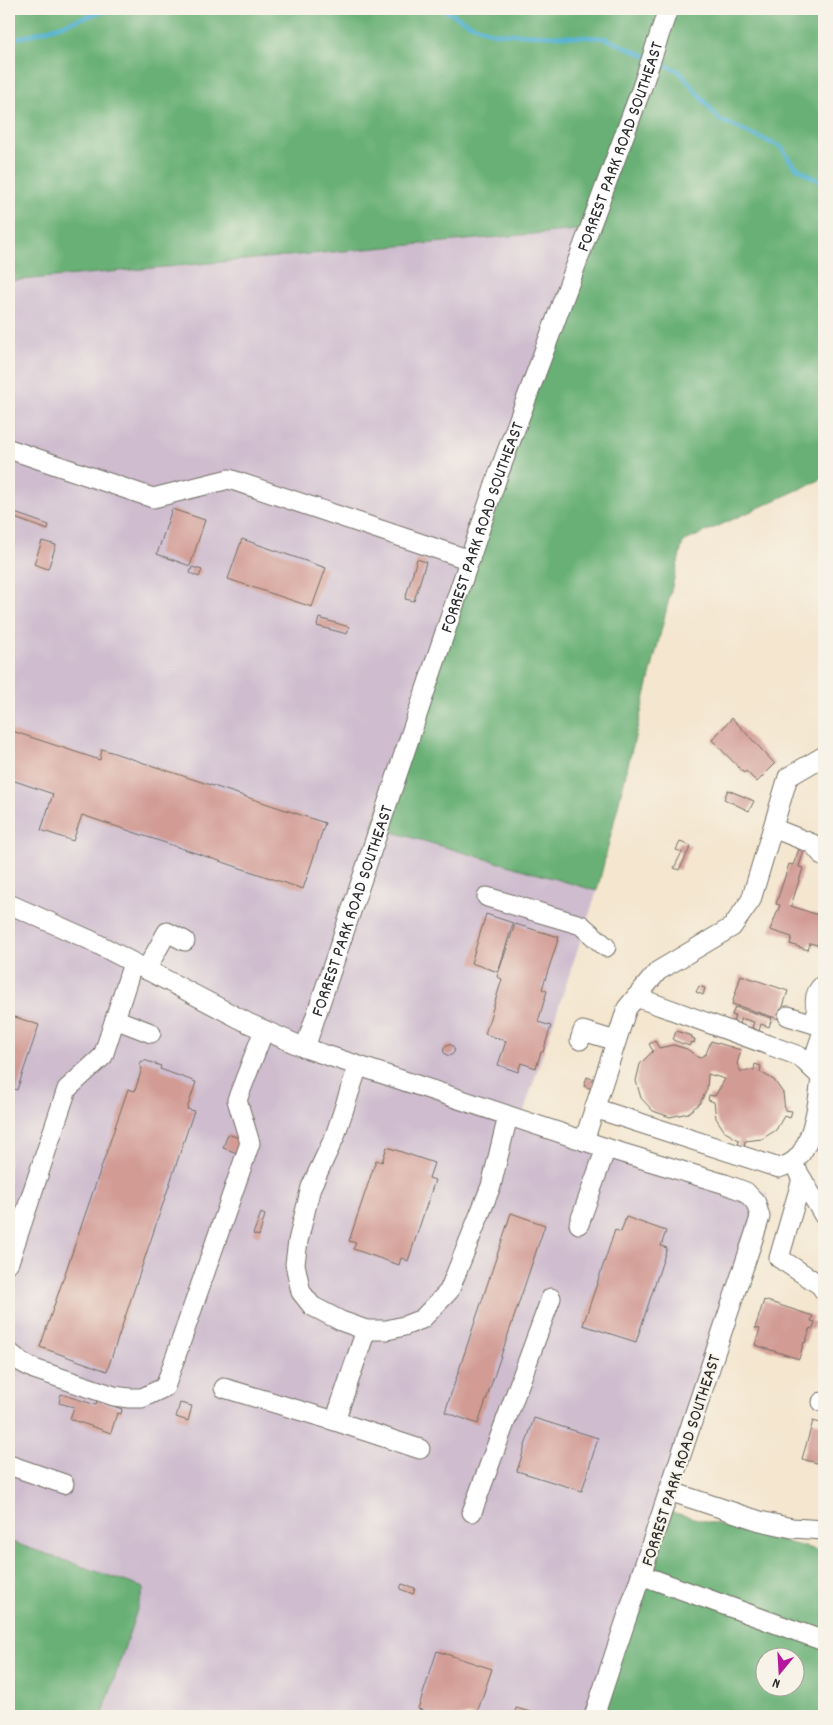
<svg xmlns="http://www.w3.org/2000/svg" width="833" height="1725" font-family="Dekko,sans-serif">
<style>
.industrial{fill:#cfbdcf}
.forest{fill:#69b076;stroke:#4a6e50;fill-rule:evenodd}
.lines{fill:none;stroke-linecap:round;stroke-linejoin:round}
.stream{stroke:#51b0d0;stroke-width:4.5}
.building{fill:#d29b94}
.minor-casing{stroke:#716c64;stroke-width:21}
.minor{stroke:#fff;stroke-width:19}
.labels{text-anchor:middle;stroke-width:4;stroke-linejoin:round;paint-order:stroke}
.street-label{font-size:18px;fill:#2b2b2b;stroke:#f7f3e8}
</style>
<rect width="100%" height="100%" fill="#f7f3e8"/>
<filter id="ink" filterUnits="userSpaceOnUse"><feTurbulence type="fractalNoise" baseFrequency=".02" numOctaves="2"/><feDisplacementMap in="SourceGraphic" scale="10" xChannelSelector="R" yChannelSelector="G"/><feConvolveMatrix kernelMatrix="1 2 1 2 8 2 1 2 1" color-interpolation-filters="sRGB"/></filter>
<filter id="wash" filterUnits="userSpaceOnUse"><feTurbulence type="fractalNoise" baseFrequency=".0096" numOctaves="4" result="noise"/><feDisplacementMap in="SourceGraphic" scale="20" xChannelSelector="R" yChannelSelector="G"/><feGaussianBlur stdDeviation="1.12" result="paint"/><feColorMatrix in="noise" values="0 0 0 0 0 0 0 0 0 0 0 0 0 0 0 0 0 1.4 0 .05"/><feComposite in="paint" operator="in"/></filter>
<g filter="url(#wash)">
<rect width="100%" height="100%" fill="#f4e6cf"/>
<path class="industrial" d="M 589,228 L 372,826 L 597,891 L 523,1114 L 768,1194 L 667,1511 L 592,1716 L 102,1716 L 144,1588 L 9,1541 L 9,281 Z"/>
<path class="forest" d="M 9,9 L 824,9 L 824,478 L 683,542 L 597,891 L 372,826 L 589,229 L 9,281 Z
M 667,1511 L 824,1552 L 824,1716 L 592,1716 ZM 766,1658 L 796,1658 L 796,1688 L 766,1688 Z
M 9,1541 L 144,1588 L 102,1716 L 9,1716 Z"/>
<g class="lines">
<path class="stream" d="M 365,9 L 370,11 L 383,9
M 443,9 L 472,25 L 493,33 L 605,38 L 646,56
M 9,40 C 45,33 78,18 113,9
M 656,61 L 679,71 L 720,120 L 781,147 L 793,165 L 812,177 L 824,183"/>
</g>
<g id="blocks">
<path class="building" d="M 172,509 L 205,520 L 190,566 L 157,554 Z
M 9,511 L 49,525 L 48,530 L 9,516 Z
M 242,539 L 326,568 L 312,607 L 228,579 Z
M 42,541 L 56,545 L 48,569 L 34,564 Z
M 417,559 L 426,562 L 414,601 L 405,599 Z
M 192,567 L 202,570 L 199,577 L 190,573 Z
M 319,618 L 349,627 L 347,634 L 317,626 Z
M 732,718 L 775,764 L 757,782 L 746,771 L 744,773 L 712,740 Z
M 9,730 L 100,760 L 102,749 L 325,823 L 303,889 L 82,815 L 73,841 L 41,830 L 53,794 L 9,779 Z
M 728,790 L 754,801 L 749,811 L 724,799 Z
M 680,842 L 691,846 L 679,870 L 674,868 L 682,852 L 676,850 Z
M 799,849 L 804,850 L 799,867 L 803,868 L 791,906 L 824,917 L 824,947 L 810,943 L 808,950 L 790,944 L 792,937 L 770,930 L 780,905 L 776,904 L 789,864 L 793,865 Z
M 486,914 L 513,923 L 498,972 L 471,963 Z
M 515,924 L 559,937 L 542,989 L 547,991 L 538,1022 L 551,1026 L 543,1052 L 541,1052 L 536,1068 L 521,1063 L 518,1072 L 498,1065 L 506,1041 L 485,1034 L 502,979 L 497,977 Z
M 741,975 L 788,991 L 779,1019 L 732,1004 Z
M 699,986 L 705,988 L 703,995 L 696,992 Z
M 735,1007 L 772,1018 L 769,1027 L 761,1024 L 759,1031 L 752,1028 L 754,1022 L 741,1018 L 739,1024 L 733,1022 L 735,1016 L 732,1015 Z
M 9,1015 L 39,1025 L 17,1090 L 9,1087 Z
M 676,1031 L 692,1036 L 692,1038 L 695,1039 L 694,1043 L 691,1042 L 689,1046 L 673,1040 Z
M 655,1041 L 659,1048 L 673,1045 L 687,1049 L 699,1058 L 706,1054 L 711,1041 L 741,1050 L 737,1064 L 741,1072 L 754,1070 L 755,1064 L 761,1066 L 760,1072 L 774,1080 L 783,1093 L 785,1110 L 792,1111 L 790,1118 L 784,1116 L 776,1130 L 762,1139 L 745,1141 L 744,1147 L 738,1146 L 739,1140 L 725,1132 L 716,1118 L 714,1102 L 708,1100 L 709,1095 L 715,1096 L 725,1079 L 708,1074 L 707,1089 L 700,1103 L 688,1113 L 670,1117 L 653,1111 L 641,1098 L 636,1081 L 640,1064 L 653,1051 L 649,1044 Z
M443.5 1050a5.5 5.5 0 1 1 11 0a5.5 5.5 0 1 1-11 0Z
M 144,1060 L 161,1066 L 160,1069 L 196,1082 L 187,1109 L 194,1111 L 107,1371 L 40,1347 L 128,1089 L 135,1091 L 142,1068 L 140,1067 L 141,1061 L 144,1062 Z
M 587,1077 L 595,1080 L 592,1089 L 584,1086 Z
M 228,1134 L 241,1139 L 237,1153 L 223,1148 Z
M 387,1147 L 434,1163 L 429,1178 L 435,1180 L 408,1261 L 401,1258 L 399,1265 L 353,1249 L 356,1243 L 349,1241 L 376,1160 L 382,1162 Z
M 261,1213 L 265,1215 L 259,1236 L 253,1234 Z
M 511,1213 L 545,1225 L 478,1424 L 445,1412 Z
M 626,1217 L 666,1231 L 661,1246 L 667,1248 L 636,1342 L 583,1325 L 615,1230 L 621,1232 Z
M 764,1300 L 813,1316 L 811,1321 L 815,1322 L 813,1329 L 810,1328 L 809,1331 L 808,1330 L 809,1332 L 805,1343 L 804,1342 L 799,1359 L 755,1345 L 760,1329 L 755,1328 Z
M 61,1394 L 96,1405 L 97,1400 L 122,1409 L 121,1414 L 117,1413 L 111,1433 L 70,1419 L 74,1407 L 59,1403 Z
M 180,1403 L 192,1406 L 188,1421 L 176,1417 Z
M 534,1418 L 598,1438 L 582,1491 L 517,1471 Z
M 813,1421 L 824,1424 L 824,1465 L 802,1459 Z
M 402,1584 L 415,1588 L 413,1594 L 400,1589 Z
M 437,1651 L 492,1669 L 476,1716 L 442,1716 L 418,1709 Z
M 516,1708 L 544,1716 L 514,1716 Z"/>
</g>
</g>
<g filter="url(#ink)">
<use href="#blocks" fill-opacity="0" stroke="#716c64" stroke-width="1"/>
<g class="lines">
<defs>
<g id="minor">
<path d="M 9,449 L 153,498 L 229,479 L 470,560"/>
<path d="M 773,828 L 813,844 L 824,857"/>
<path d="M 487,897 L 581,925 L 606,947"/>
<path d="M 9,904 L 90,940 L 248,1023 L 305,1048 L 606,1148 L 725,1184 L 746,1192 L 756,1203 L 760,1217 L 755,1233 L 594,1716"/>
<path d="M 133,963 L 115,1019 L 151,1033"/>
<path d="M 146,970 L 167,932 L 185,941"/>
<path d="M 824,984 C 809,996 816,1013 824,1027"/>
<path d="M 788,1016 L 824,1027"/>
<path d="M 580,1040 L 583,1031 L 616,1041"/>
<path id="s1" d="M 305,1048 L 497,478 L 641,90 L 668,9"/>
<path d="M 358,1066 L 335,1136 L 311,1187 L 298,1241 L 295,1264 L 301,1292 L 312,1306 L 341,1321 L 366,1330 L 387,1330 L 404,1326 L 422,1319 L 449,1291 L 491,1186 L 508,1116"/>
<path d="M 811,1067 L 824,1028"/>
<path d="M 594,1108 L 779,1168 C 786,1166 794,1162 799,1156 C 813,1139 819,1099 821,1077 L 799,1056 L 636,997"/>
<path d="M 584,1141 L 627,1008 L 658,971 L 732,927 L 751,900 L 788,777 L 824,756"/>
<path d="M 798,1172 L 824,1216"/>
<path d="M 802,1179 L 779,1258 L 820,1285 L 824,1291"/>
<path d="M 579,1224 L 606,1148"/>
<path d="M 9,1262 L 67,1089 L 103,1056 L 115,1019"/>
<path d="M 9,1352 L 21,1362 L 34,1369 L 114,1396 L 129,1398 L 142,1398 L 165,1387 L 250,1143 L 237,1100 L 264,1030"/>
<path d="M 224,1388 L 335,1421 L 366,1330"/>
<path d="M 822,1402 L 824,1402"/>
<path d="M 335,1421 L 420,1449"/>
<path d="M 9,1465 L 64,1484"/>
<path d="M 669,1491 L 760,1521 L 792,1528 L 824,1530"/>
<path d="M 472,1512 L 551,1298"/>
<path d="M 641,1575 L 824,1641"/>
</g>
</defs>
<use href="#minor" class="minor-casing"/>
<use href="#minor" class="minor"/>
</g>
</g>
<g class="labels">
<g class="street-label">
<text dy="6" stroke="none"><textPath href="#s1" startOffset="955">FORREST PARK ROAD SOUTHEAST</textPath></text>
<text dy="6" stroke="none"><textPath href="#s1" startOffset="550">FORREST PARK ROAD SOUTHEAST</textPath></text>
<text dy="6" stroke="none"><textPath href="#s1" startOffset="145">FORREST PARK ROAD SOUTHEAST</textPath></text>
<text transform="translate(680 1460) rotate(-72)" y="6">FORREST PARK ROAD SOUTHEAST</text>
</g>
</g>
<rect width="833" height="1725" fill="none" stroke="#f7f3e8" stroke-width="30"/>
<g transform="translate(780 1672) rotate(198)"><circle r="24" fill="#f7f3e8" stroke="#a5a39c"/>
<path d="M0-4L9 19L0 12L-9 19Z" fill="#b5179e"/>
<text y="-8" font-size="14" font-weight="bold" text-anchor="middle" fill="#2b2b2b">N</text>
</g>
</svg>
